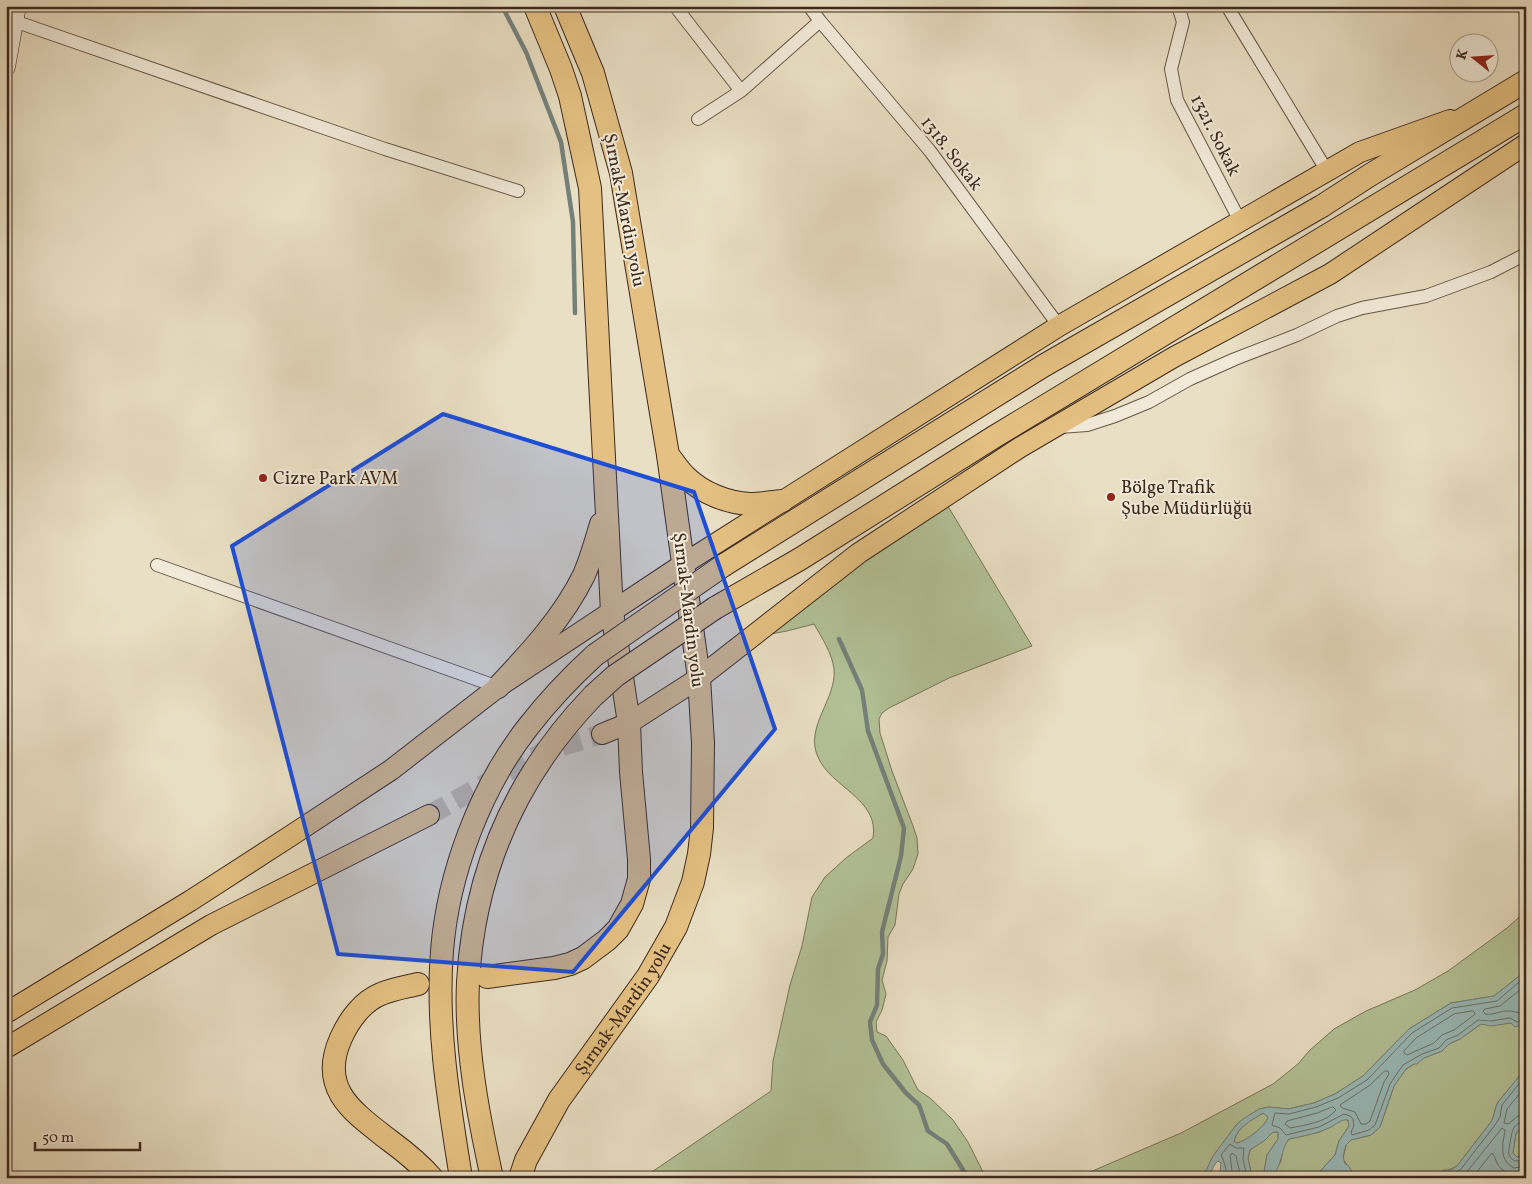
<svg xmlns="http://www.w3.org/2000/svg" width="1532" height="1184" font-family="Vollkorn,serif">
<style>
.green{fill:#b3c297;stroke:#78765a}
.water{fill:#9bb;stroke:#74817b;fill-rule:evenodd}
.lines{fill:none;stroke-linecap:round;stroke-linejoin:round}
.shore{stroke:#6a726c;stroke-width:1}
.stream{stroke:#74817b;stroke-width:4.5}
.primary-tunnel{stroke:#c6bba2;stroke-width:20;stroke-dasharray:20 10;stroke-linecap:butt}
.street-casing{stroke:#675646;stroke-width:14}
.secondary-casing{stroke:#3c291c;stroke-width:19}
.primary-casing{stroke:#3c291c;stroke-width:22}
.highway-casing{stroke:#3c291c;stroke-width:24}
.street{stroke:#f1ead9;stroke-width:12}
.secondary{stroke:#f1ead9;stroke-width:18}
.primary{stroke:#e4c082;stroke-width:20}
.highway{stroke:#e4c082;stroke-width:22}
.highway-bridge-casing{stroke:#3c291c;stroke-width:24;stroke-linecap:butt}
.highway-bridge{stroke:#e4c082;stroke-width:22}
.marked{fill:#1d4ed8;fill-opacity:0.2;stroke:#1d4ed8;stroke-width:4;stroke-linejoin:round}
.poi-dot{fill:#8f2418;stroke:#f1ead9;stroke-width:2}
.labels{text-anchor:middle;stroke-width:4;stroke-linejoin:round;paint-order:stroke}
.street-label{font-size:18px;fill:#3c291c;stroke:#f1ead9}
.poi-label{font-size:18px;fill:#3c291c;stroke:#f1ead9;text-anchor:start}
</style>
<rect width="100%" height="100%" fill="#e9dfc4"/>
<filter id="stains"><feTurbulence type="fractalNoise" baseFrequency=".004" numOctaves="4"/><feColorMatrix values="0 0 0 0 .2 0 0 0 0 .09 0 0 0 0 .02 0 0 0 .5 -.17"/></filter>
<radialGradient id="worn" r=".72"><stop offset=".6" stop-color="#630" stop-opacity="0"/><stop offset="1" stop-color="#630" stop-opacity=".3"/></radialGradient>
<path class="green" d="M 943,498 L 1032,646 L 949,678 L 889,708 L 882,713 L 879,719 L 880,733 L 892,771 L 913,826 L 917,838 L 918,854 L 913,869 L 903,884 L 899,894 L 895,925 L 888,937 L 887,961 L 882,980 L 886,994 L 882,1010 L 876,1022 L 877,1032 L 886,1036 L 903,1060 L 918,1090 L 930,1098 L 953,1120 L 968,1142 L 986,1178 L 643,1178 L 771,1091 L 773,1061 L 790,985 L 802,946 L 812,897 L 825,877 L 846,858 L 873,838 C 880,799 830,787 818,757 C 804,727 837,699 834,669 C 832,653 822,638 814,624 L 787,631 L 750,638 Z
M 1526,911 L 1526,969 L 1518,977 L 1494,996 L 1451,1003 L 1409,1029 L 1363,1076 L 1335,1094 L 1314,1103 L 1288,1109 L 1269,1107 L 1259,1109 L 1237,1124 L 1213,1156 L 1207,1169 L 1200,1178 L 1076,1178 L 1181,1133 L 1273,1084 L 1298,1064 L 1309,1051 L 1334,1029 L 1366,1011 L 1415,990 L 1448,971 L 1507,928 Z
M 1506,1023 L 1511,1023 L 1521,1026 L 1526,1024 L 1526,1068 L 1498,1102 C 1494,1109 1495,1115 1491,1122 L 1457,1166 L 1434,1177 L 1424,1178 L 1365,1178 L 1353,1173 L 1343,1159 L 1346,1145 L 1351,1140 L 1371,1135 L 1380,1127 L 1394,1086 L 1406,1069 L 1424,1058 L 1442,1051 L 1449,1044 L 1460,1039 L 1481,1024 L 1502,1024 Z
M 1263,1113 L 1268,1117 C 1266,1126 1246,1141 1237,1143 L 1234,1141 C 1239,1125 1250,1121 1263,1113 Z
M 1343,1119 L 1348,1120 L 1349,1126 L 1339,1141 L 1335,1155 L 1314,1178 L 1274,1178 L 1274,1174 L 1281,1161 L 1283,1147 L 1289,1139 L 1320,1132 Z
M 1526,1125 L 1526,1155 L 1517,1157 L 1513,1153 L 1516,1133 Z
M 1273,1132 L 1278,1132 L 1278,1139 L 1267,1155 L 1263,1178 L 1252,1178 L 1248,1158 L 1250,1150 L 1264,1140 Z"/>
<path class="water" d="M 1526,969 L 1526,1024 L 1515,1027 L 1511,1023 L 1491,1026 L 1481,1024 L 1460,1039 L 1449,1044 L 1442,1051 L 1424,1058 L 1417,1064 L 1414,1064 L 1406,1069 L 1394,1086 L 1380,1127 L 1371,1135 L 1351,1140 L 1346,1145 L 1343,1156 L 1345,1164 L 1348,1165 L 1353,1173 L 1365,1178 L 1314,1178 L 1335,1155 L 1339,1141 L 1349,1126 L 1348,1120 C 1341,1119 1337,1124 1331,1127 C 1317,1134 1303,1136 1289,1139 C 1283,1147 1283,1153 1280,1162 C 1278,1168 1275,1172 1274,1178 L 1263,1178 L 1267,1155 L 1278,1139 L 1278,1132 L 1273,1132 L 1264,1141 L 1250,1150 L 1248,1158 L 1252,1178 L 1223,1178 L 1220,1171 L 1221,1163 L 1218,1161 L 1215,1164 L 1208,1178 L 1200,1178 L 1207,1169 L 1213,1156 L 1237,1124 L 1243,1119 L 1259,1109 L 1269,1107 L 1288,1109 L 1314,1103 L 1335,1094 L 1363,1076 L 1409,1029 L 1451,1003 L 1494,996 L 1518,977 ZM 1263,1113 L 1268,1117 C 1266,1126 1246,1141 1237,1143 L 1234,1141 C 1238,1126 1251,1121 1263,1113 Z
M 1526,1068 L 1526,1125 L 1516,1133 L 1513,1153 L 1517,1157 L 1526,1155 L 1526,1178 L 1424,1178 L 1434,1177 L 1444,1170 L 1451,1170 L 1457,1166 L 1491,1122 C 1495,1115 1494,1109 1498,1102 Z"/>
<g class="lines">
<path class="shore" d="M 1526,976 L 1497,1001 L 1452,1008 L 1412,1033 L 1367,1080 L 1338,1098 L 1316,1107 L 1289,1114 L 1275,1113 L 1272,1125 L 1280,1128 L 1286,1135 L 1319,1127 L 1344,1114 L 1350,1116 L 1353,1119 L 1354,1126 L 1351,1132 L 1352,1135 L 1369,1130 L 1375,1125 L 1390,1084 L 1403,1065 L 1422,1054 L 1439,1048 L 1446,1040 L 1458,1035 L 1478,1020 L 1491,1021 L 1510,1018 L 1517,1022 L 1526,1020
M 1526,985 L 1500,1006 L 1485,1009 L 1483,1011 L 1485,1014 C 1493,1015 1498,1012 1505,1011 C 1513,1010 1518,1014 1526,1013
M 1473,1011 L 1475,1013 L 1474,1015 L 1454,1030 L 1442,1035 L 1434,1043 L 1407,1055 L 1404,1053 L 1404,1051 L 1416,1038 L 1454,1014 Z
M 1385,1071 L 1388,1071 L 1389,1074 L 1384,1082 L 1370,1121 L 1366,1124 L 1361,1124 L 1355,1112 L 1342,1108 L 1340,1105 L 1370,1085 Z
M 1526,1086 L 1507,1109 L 1504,1123 L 1508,1124 L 1518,1116 L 1526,1115
M 1333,1107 L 1336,1110 C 1326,1123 1304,1125 1290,1128 L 1285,1124 L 1287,1121 L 1317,1113 Z
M 1526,1121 C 1512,1123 1512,1132 1510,1143 C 1509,1151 1506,1156 1515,1161 L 1526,1160
M 1227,1178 C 1226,1170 1225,1162 1221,1155 L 1230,1144 L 1236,1148 L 1244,1148 L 1243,1159 L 1247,1178
M 1233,1178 L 1230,1156 L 1232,1153 L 1236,1156 L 1241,1178
M 1441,1178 C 1448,1173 1453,1175 1461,1169 L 1495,1125 L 1500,1117 L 1502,1105 L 1526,1075
M 1460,1178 L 1466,1173 L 1502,1128 L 1505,1130 C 1503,1144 1498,1160 1514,1168 L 1526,1166
M 1472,1178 L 1492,1153 C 1495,1156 1495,1159 1497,1163 C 1503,1174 1514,1177 1526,1174"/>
<path class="stream" d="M 502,6 L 526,52 L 561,142 L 573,222 L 575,313
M 839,639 L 862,690 L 868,731 L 904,828 L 901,856 L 882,932 L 883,954 L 878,969 L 877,1005 L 870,1022 L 872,1040 L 883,1064 L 906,1093 L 919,1105 L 928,1131 L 947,1144 L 968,1178"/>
<path class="primary-tunnel" d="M 429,815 L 543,752 L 602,734"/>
<defs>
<path id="street" d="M 675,6 L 741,91
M 809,6 L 820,21 L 930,151 L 1059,326
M 1175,6 L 1179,9 L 1183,22 L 1171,69 L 1177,100 L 1240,221
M 1227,6 L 1327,171
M 14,21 L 385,149 L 518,191
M 698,119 L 741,91 L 820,21
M 1060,427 L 1087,425 L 1115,416 L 1149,402 L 1190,379 L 1235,359 L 1297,335 L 1337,316 L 1362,308 L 1426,296 L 1491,272 L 1526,254
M 157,565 L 498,687"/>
<path id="secondary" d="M 6,67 L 17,6"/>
<path id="primary" d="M 602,734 L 629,723 L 699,678 L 859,553 L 1019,448 L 1174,357 L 1330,274 L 1526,144
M 6,1013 L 190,901 L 292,835 L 391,770 L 498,687 L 685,563 L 1059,326 L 1360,152 L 1450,120
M 6,1048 L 211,925 L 429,815"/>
<g id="highway">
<path d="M 668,455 C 674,462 679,471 686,477 C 702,493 728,503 750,504 C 760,504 771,502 782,501"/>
<path d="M 724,565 L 1043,366 L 1322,206 L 1370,175 L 1526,81"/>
<path d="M 715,608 L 800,559 L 994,437 L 1526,115"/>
<path d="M 498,687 C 530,653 563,618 584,575 C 591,559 596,541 601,524"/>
<path d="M 487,977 L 554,968 L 570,964 L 583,958 L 607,940 L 618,929 L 632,904 L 639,879 L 639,859 L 631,772 L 629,723 L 612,612 L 590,188 L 570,96 L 561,69 L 535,6"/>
<path d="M 418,984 C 406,987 393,989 381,994 C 363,1001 349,1020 341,1038 C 318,1089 353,1112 389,1140 C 404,1151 420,1164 432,1178"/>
<path d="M 461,1178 C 449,1103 436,1027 442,951 C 448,874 480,788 528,727 C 548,701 571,677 595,655"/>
<path d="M 492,1178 C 478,1114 465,1047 468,982 C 474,871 516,776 593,696"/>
<path id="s1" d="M 520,1178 L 526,1160 L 559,1100 L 648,976 L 676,927 L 693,882 L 699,854 L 702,828 L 703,743 L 699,678 L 668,455 L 621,173 L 593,73 L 565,6"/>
</g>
</defs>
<use href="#street" class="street-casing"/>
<use href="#secondary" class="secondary-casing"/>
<use href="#primary" class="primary-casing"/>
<use href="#highway" class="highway-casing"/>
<use href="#street" class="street"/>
<use href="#secondary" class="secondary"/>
<use href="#primary" class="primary"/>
<use href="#highway" class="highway"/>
<defs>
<path id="highway-bridge" d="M 595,655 L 724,565
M 593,696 L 615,676 L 715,608"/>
</defs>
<use href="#highway-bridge" class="highway-bridge-casing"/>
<use href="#highway-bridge" class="highway-bridge"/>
</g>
<path class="marked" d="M 443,414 L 694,492 L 775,729 L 573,972 L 338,954 L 232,546 Z"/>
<g class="poi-dot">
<circle cx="263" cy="478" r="5"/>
<circle cx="1111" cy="497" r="5"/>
</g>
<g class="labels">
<g class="street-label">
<text transform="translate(1216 135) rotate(63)" y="6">1321. Sokak</text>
<text transform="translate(952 153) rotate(52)" y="6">1318. Sokak</text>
<text transform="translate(625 210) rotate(79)" y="6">Şırnak-Mardin yolu</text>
<text transform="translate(689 610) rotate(83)" y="6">Şırnak-Mardin yolu</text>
<text dy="6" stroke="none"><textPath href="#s1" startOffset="199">Şırnak-Mardin yolu</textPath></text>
</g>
<g class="poi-label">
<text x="273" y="484">Cizre Park AVM</text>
<text x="1121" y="493">Bölge Trafik<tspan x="1121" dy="21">Şube Müdürlüğü</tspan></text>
</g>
</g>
<rect width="1532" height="1184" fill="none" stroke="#e9dfc4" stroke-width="25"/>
<rect x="8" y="8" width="1517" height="1169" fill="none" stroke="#3c291c" stroke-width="2.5"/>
<rect x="12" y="12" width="1507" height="1159" fill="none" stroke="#3c291c"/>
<g transform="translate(1474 58) rotate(287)"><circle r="24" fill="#f1ead9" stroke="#a99d8d"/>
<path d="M0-4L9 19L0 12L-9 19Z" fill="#8f2418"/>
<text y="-8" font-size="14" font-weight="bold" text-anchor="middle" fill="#3c291c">K</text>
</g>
<path d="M35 1142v8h105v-8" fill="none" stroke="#3c291c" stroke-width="2.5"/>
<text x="42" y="1142" font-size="15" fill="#3c291c" stroke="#f1ead9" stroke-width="4" paint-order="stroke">50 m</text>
<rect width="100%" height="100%" filter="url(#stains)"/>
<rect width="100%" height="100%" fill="url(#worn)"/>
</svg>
